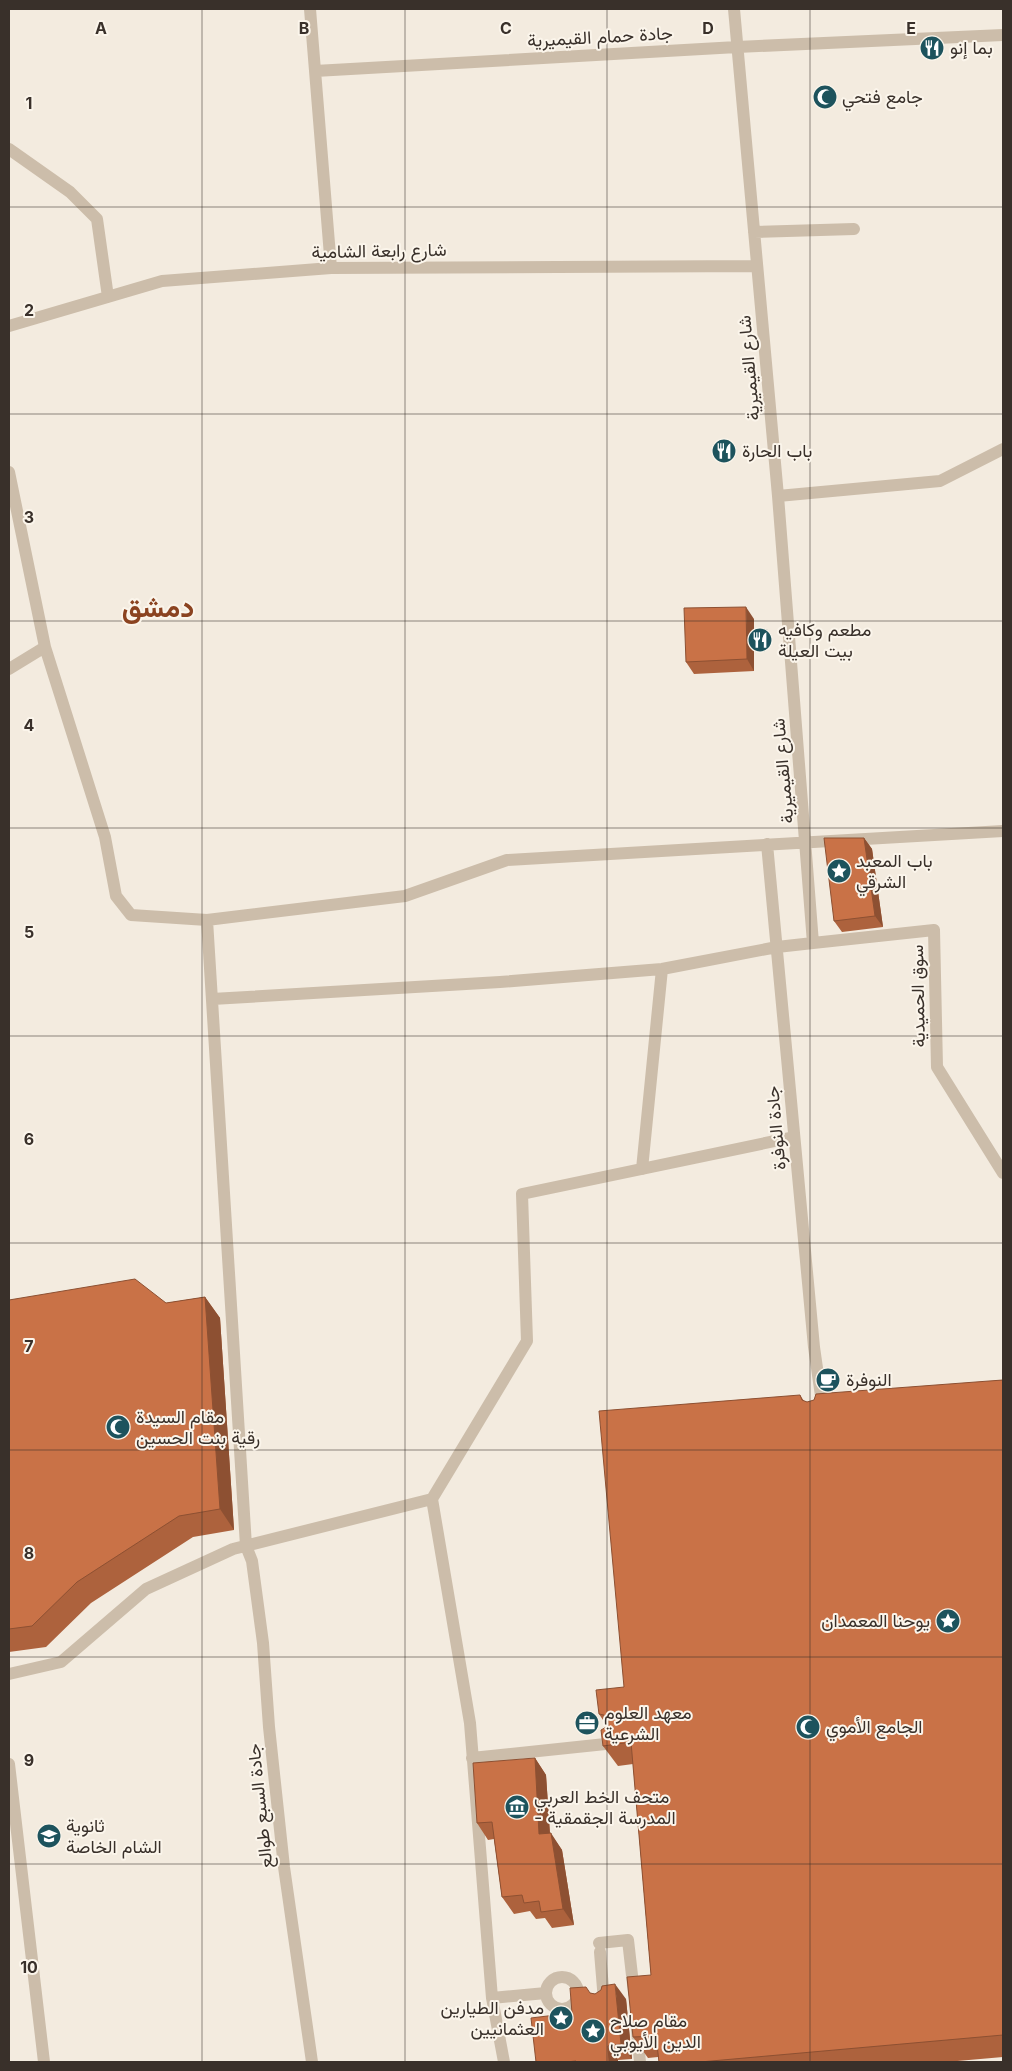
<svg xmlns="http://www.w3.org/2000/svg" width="1012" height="2071" font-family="Inter,Vazirmatn,sans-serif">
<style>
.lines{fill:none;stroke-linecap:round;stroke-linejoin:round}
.minor{stroke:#ccbdaa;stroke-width:12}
.wall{fill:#ad623d}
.shaded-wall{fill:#8d5032}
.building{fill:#c97247;stroke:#8d5032}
.grid{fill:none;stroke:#39302a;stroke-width:1;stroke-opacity:0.55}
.labels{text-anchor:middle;stroke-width:4;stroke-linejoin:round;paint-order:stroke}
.street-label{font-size:18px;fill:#39302a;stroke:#fbf5eb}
.poi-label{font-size:18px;fill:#39302a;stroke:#fbf5eb;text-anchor:start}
.town-label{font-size:28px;font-weight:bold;fill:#8b4320;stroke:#fbf5eb}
.grid-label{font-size:16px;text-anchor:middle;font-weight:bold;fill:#39302a;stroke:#fbf5eb;stroke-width:4;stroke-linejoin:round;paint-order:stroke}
</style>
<rect width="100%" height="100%" fill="#f3ebdf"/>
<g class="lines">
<path class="minor" d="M 310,9 L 331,268
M 734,9 L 778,496 L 813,943 L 934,930 L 937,1067 L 1003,1173
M 315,71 L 737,47 L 1003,35
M 9,149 L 70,192 L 97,219 L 108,297
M 754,232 L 854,229
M 9,326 L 162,281 L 331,268 L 757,266
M 9,472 L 45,647
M 778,496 L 940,481 L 1003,449
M 9,669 L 45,647 L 105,837 L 116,896 L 131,915 L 207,920 L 246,1546 L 252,1561 L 263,1643 L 269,1727 L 284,1867 L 312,2062
M 767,844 L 814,1347 L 823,1410
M 207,920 L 405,896 L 507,860 L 1003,831
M 212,999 L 500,982 L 662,969 L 777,947 L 813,943
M 642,1169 L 662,969
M 9,1674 L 61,1662 L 146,1589 L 233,1549 L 432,1499
M 472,1758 L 615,1743
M 9,1764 L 44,2062
M 599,1943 L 628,1940 L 634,1993
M 600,1952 L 604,2001
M546 1993a16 16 0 1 1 32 0a16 16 0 1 1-32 0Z
M 492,1998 L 546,1993
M 637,2030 L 640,2062
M 504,2062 L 492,1998 L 470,1723 L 432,1499 L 527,1341 L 522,1194 L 794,1137"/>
</g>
<path class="wall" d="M 754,619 L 754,671 L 694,674 L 686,662 Z
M 864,838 L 872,849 L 883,927 L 842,932 L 834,921 Z
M 205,1297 L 220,1318 L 234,1530 L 193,1537 L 91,1603 L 46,1647 L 9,1652 L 9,1300 L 166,1303 Z
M 1003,1380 L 1003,2057 L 946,2062 L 659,2062 L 658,2057 L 648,2058 L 633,2037 L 651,1975 L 633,1764 L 618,1766 L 603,1746 L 607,1726 L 599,1714 L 624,1687 L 800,1395 L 804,1401 L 807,1402 Z
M 535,1758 L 546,1775 L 550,1833 L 562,1850 L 574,1925 L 552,1928 L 545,1918 L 536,1919 L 530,1911 L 514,1914 L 502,1897 L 494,1839 L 488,1840 L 477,1823 Z
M 590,1993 L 626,1999 L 632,2059 L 618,2060 L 618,2062 L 536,2062 L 572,2013 Z"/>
<path class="shaded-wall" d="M 746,607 L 754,619 L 754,671 L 747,659 Z
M 864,838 L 872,849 L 883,927 L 875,916 Z
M 205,1297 L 220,1318 L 234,1530 L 220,1509 Z
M 535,1758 L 546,1775 L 551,1851 L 539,1834 Z
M 551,1833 L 562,1850 L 574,1925 L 563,1909 Z
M 615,1984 L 626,1999 L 632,2059 L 621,2044 Z
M 608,2046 L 618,2060 L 618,2062 L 609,2062 Z"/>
<path class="building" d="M 746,607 L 747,659 L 686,662 L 684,608 Z
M 824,838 L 864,838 L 875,916 L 834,921 Z
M 135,1279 L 166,1303 L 205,1297 L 220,1509 L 179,1516 L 77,1582 L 32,1626 L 9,1629 L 9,1300 Z
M 1003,1380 L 1003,2035 L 700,2062 L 659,2062 L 656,2036 L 633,2037 L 627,1977 L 651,1975 L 631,1742 L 603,1746 L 601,1730 L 608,1726 L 608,1721 L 604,1715 L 599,1714 L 596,1690 L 624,1687 L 599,1411 L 800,1395 L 802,1400 L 807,1402 L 814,1400 L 816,1394 L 989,1381 Z
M 535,1758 L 539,1834 L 551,1833 L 563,1909 L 541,1912 L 539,1901 L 524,1903 L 522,1895 L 502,1897 L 492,1822 L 477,1823 L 473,1763 Z
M 615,1984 L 621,2044 L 608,2046 L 609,2062 L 576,2062 L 576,2061 L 566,2062 L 536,2062 L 531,2018 L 572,2013 L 570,1988 L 586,1987 L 590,1993 L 595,1994 L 601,1990 L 602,1986 Z"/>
<path class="grid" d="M 202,9 L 202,2062M 405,9 L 405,2062M 607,9 L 607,2062M 810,9 L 810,2062M 9,207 L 1003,207M 9,414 L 1003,414M 9,621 L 1003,621M 9,828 L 1003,828M 9,1036 L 1003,1036M 9,1243 L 1003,1243M 9,1450 L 1003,1450M 9,1657 L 1003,1657M 9,1864 L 1003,1864"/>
<defs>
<symbol id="restaurant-disc" viewBox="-11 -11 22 22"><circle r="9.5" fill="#1d535d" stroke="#fbf5eb"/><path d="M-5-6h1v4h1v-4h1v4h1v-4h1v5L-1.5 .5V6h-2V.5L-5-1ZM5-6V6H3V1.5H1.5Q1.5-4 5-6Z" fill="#fff"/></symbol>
<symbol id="mosque-disc" viewBox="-11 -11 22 22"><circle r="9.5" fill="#1d535d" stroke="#fbf5eb"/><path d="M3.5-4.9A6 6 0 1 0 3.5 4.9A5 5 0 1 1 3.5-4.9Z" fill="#fff"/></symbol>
<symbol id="sight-disc" viewBox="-11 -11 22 22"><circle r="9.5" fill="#1d535d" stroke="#fbf5eb"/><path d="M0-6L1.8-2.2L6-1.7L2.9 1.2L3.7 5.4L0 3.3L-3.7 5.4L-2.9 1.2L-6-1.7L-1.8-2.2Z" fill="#fff"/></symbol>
<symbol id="cafe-disc" viewBox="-11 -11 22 22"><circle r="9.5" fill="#1d535d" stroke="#fbf5eb"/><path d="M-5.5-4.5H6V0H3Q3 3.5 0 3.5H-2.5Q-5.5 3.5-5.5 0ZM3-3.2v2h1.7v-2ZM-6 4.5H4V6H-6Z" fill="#fff"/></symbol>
<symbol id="office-disc" viewBox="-11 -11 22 22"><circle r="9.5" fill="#1d535d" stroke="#fbf5eb"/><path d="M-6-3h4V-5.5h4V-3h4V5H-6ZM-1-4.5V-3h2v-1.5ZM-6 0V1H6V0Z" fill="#fff"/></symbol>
<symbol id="museum-disc" viewBox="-11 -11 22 22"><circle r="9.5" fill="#1d535d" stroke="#fbf5eb"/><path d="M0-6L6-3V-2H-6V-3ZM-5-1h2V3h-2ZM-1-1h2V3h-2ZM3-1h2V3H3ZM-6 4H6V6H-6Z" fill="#fff"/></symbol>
<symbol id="school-disc" viewBox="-11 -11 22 22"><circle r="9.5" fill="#1d535d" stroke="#fbf5eb"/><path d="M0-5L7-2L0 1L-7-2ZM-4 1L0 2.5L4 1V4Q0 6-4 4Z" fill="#fff"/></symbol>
</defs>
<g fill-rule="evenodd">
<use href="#restaurant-disc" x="918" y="34" width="28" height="28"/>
<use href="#mosque-disc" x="811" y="83" width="28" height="28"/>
<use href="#restaurant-disc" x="710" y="437" width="28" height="28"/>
<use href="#restaurant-disc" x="746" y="626" width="28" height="28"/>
<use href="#sight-disc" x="825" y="857" width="28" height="28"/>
<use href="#cafe-disc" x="814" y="1366" width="28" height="28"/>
<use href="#mosque-disc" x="104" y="1413" width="28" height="28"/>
<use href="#sight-disc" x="934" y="1607" width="28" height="28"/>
<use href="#office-disc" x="573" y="1709" width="28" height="28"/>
<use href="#mosque-disc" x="794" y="1713" width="28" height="28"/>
<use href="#museum-disc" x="503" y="1793" width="28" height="28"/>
<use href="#school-disc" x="35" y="1822" width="28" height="28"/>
<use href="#sight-disc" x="547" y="2004" width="28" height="28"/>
<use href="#sight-disc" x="579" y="2017" width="28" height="28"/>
</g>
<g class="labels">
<g class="street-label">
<text transform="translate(600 37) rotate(-3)" y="6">جادة حمام القيميرية</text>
<text transform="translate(379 251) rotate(-1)" y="6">شارع رابعة الشامية</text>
<text transform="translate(749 368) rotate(-95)" y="6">شارع القيميرية</text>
<text transform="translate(783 771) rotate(-95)" y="6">شارع القيميرية</text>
<text transform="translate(918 996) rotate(-91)" y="6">سوق الحميدية</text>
<text transform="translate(776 1128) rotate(-95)" y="6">جادة النوفرة</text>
<text transform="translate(260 1806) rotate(-96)" y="6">جادة السبع طوالع</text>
</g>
<g class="poi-label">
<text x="950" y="54">بما إنو</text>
<text x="842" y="103">جامع فتحي</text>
<text x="742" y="457">باب الحارة</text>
<text x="778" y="636">مطعم وكافيه<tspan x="778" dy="21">بيت العيلة</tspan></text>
<text x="856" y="867">باب المعبد<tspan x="856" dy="21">الشرقي</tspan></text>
<text x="846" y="1386">النوفرة</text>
<text x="136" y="1423">مقام السيدة<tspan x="136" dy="21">رقية بنت الحسين</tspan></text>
<text x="930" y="1627" text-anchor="end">يوحنا المعمدان</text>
<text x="604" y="1719">معهد العلوم<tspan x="604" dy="21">الشرعية</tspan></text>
<text x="826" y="1733">الجامع الأموي</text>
<text x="534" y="1803">متحف الخط العربي<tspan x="534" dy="21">- المدرسة الجقمقية</tspan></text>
<text x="66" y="1832">ثانوية<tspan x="66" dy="21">الشام الخاصة</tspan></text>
<text x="544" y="2014" text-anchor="end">مدفن الطيارين<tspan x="544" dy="21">العثمانيين</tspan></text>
<text x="610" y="2027">مقام صلاح<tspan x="610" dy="21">الدين الأيوبي</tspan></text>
</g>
<g class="town-label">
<text x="158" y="617">دمشق</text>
</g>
</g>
<g class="grid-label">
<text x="101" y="34">A</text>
<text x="304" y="34">B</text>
<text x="506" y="34">C</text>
<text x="708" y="34">D</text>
<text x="911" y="34">E</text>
<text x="29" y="109">1</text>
<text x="29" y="316">2</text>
<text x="29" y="523">3</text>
<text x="29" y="731">4</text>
<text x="29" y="938">5</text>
<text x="29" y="1145">6</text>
<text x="29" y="1352">7</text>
<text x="29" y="1559">8</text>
<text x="29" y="1766">9</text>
<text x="29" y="1973">10</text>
</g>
<rect width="1012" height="2071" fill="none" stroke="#39302a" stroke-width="20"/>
</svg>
